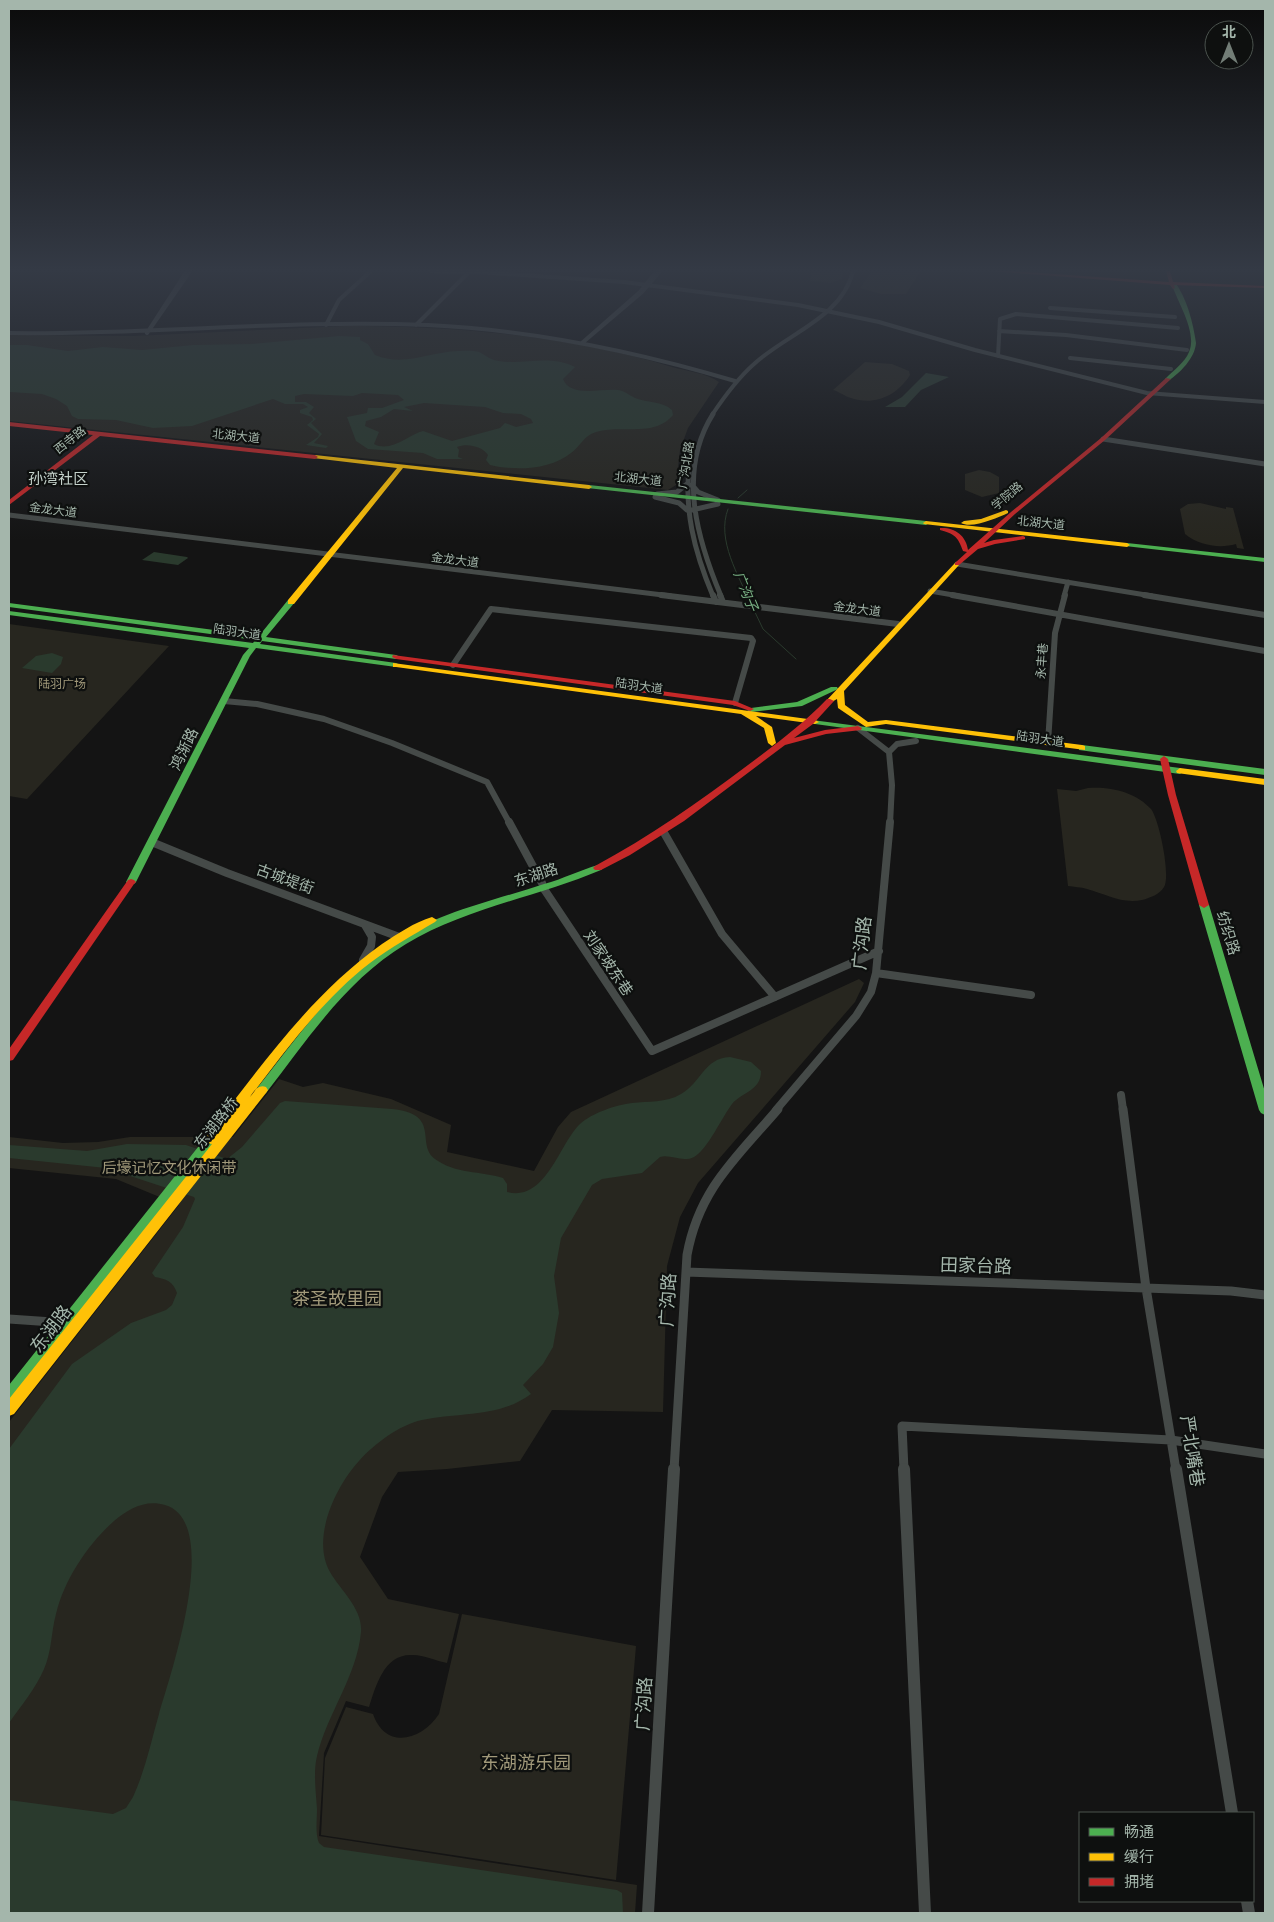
<svg xmlns="http://www.w3.org/2000/svg" width="1274" height="1922" font-family="Arial,'Noto Sans SC',sans-serif">
<style>
.green{fill:#27261f}
.water{fill:#2a3a2d;fill-rule:evenodd}
.lines{fill:none;stroke-linecap:round;stroke-linejoin:round}
.stream{stroke:#2a3a2d;stroke-width:1}
.street-far5{stroke:#454a48;stroke-width:4}
.street-far4{stroke:#454a48;stroke-width:5}
.street-far3{stroke:#454a48;stroke-width:6}
.street-far2{stroke:#454a48;stroke-width:8}
.street-far1{stroke:#454a48;stroke-width:9}
.street{stroke:#454a48;stroke-width:12}
.fast{fill:#4caf50;fill-rule:evenodd}
.slow{fill:#ffc107;fill-rule:evenodd}
.jam{fill:#c62828;fill-rule:evenodd}
.labels{text-anchor:middle;stroke-width:4.5;stroke-linejoin:round;paint-order:stroke}
.far-street-label{font-size:12px;fill:#a4b6ab;stroke:#0e100f}
.far-park-label{font-size:12px;fill:#a1997a;stroke:#0e100f}
.far-water-label{font-size:14px;font-style:italic;fill:#7ab285;stroke:#0e100f}
.far-quarter-label{font-size:15px;fill:#c5d2cb;stroke:#0e100f}
.street-label{font-size:15px;fill:#a4b6ab;stroke:#0e100f}
.park-label{font-size:15px;fill:#a1997a;stroke:#0e100f}
.near-street-label{font-size:18px;fill:#a4b6ab;stroke:#0e100f}
.near-park-label{font-size:18px;fill:#a1997a;stroke:#0e100f}
</style>
<rect width="100%" height="100%" fill="#141414"/>
<path class="green" d="M 812,271 L 843,271 L 842,279 L 831,283 L 810,281 Z
M 872,271 L 913,271 L 920,272 L 906,294 L 881,294 L 860,288 Z
M 344,326 C 454,326 565,335 672,367 C 686,371 707,373 719,382 L 688,428 L 680,450 L 676,485 L 668,490 L 9,421 L 9,335 L 133,336 Z
M 865,362 L 892,364 L 909,371 L 910,375 C 897,396 874,406 851,398 C 844,396 840,392 833,390 Z
M 979,470 L 990,472 L 999,477 L 999,493 L 982,497 L 965,490 L 965,474 Z
M 1200,503 L 1226,509 L 1226,507 L 1233,508 L 1244,549 L 1237,548 L 1236,544 C 1219,549 1198,545 1185,534 L 1180,509 L 1188,504 Z
M 9,624 L 169,646 L 27,799 L 9,796 Z
M 1088,788 C 1109,786 1136,792 1151,809 C 1159,819 1171,876 1164,887 C 1160,894 1150,898 1142,900 C 1121,904 1106,894 1087,889 C 1081,887 1074,887 1068,886 L 1057,789 L 1076,791 Z
M 859,979 L 864,983 L 855,1002 L 698,1183 L 680,1217 L 667,1266 L 663,1412 L 552,1410 L 520,1461 L 447,1469 L 398,1472 L 382,1497 L 360,1557 L 388,1599 L 459,1614 L 447,1663 C 436,1661 424,1655 413,1655 C 384,1653 376,1686 369,1707 L 346,1701 L 324,1753 L 319,1836 L 637,1885 L 635,1913 L 9,1913 L 9,1422 L 179,1205 L 116,1179 L 9,1168 L 9,1137 L 63,1143 L 98,1142 L 130,1137 L 233,1137 L 279,1079 L 303,1087 L 323,1083 L 391,1099 L 451,1125 L 447,1152 L 534,1171 L 558,1127 L 571,1112 Z
M 462,1614 L 636,1646 L 616,1880 L 321,1835 L 325,1758 L 346,1707 L 373,1714 C 386,1751 422,1740 439,1714 Z"/>
<path class="water" d="M 339,336 L 360,337 L 360,340 L 368,344 L 375,355 C 404,367 429,352 458,351 C 465,351 476,350 481,353 C 488,357 491,360 499,361 C 524,365 550,354 575,367 L 563,379 C 570,398 602,388 618,390 C 625,391 629,395 635,398 C 647,403 662,401 672,410 L 673,415 C 654,438 621,424 596,432 C 583,436 581,446 571,453 C 550,470 515,471 490,465 L 486,460 L 488,455 C 482,446 467,443 457,447 L 459,450 L 458,457 L 463,459 L 437,459 L 423,453 L 368,449 L 356,441 L 347,417 L 367,413 L 368,408 L 382,408 L 404,400 L 398,395 L 362,393 L 353,396 L 304,394 L 295,396 L 295,402 L 306,402 L 314,407 L 309,413 L 316,419 L 311,423 L 322,434 L 314,443 L 328,446 L 326,448 L 306,445 L 318,437 L 319,434 L 307,425 L 313,420 L 312,417 L 300,413 L 300,410 L 308,407 L 303,404 L 285,404 L 273,399 L 192,426 L 153,428 L 116,420 L 78,419 L 72,416 L 67,406 L 56,399 L 42,394 L 9,392 L 9,345 L 27,345 L 68,351 L 103,347 L 142,350 L 193,345 L 252,344 ZM 424,403 L 485,407 L 503,413 L 521,414 L 531,419 L 533,423 L 516,427 L 505,423 L 500,428 L 452,441 L 423,431 C 408,435 391,453 374,444 L 379,432 L 365,426 L 366,421 L 381,417 L 394,409 L 413,411 L 404,407 Z
M 926,373 L 949,377 L 921,390 L 905,407 L 885,407 L 902,397 Z
M 154,552 L 187,557 L 188,558 L 178,565 L 142,560 Z
M 52,653 L 63,657 L 61,664 L 52,673 L 22,668 L 36,656 Z
M 730,1057 L 751,1062 L 761,1071 C 761,1091 742,1092 732,1104 C 722,1117 708,1149 694,1157 C 682,1163 671,1154 660,1157 L 642,1173 L 602,1179 L 592,1185 L 561,1238 L 554,1276 L 559,1313 L 553,1347 L 543,1364 L 523,1385 L 531,1394 C 499,1418 459,1412 422,1420 C 399,1425 374,1444 359,1461 C 335,1487 311,1539 330,1572 C 341,1591 363,1609 361,1632 C 357,1676 327,1714 317,1756 C 313,1772 316,1793 317,1809 C 317,1820 315,1834 319,1843 L 324,1847 L 617,1890 L 622,1893 L 623,1913 L 9,1913 L 9,1800 L 113,1814 L 126,1808 L 133,1797 C 145,1771 151,1742 159,1714 C 170,1676 223,1522 165,1505 C 146,1499 128,1509 114,1521 C 88,1544 64,1580 56,1614 C 51,1632 52,1651 44,1669 C 36,1688 21,1706 9,1723 L 9,1449 L 72,1364 L 131,1323 L 166,1310 L 172,1305 L 177,1293 C 173,1281 166,1279 155,1277 L 152,1273 L 183,1227 L 195,1199 L 194,1197 L 106,1168 L 9,1158 L 9,1145 L 87,1151 L 127,1144 L 186,1145 L 227,1159 L 242,1147 L 280,1103 L 285,1101 L 392,1109 C 442,1114 415,1144 435,1159 C 455,1174 481,1171 503,1178 L 507,1184 L 507,1192 C 546,1202 559,1144 580,1124 C 592,1113 616,1105 632,1103 C 648,1101 666,1103 681,1094 C 701,1083 704,1058 730,1057 Z"/>
<g class="lines">
<path class="stream" d="M 738,498 L 747,490
M 728,509 C 716,540 739,576 751,604
M 753,608 L 763,629 L 796,659"/>
<path class="street-far5" d="M 187,271 L 147,333 L 190,271
M 430,271 L 468,272
M 464,271 L 624,282 L 798,305 L 879,322 L 975,350 L 1147,393 L 1265,402
M 657,271 L 640,292 L 582,343 L 642,292 L 660,271
M 1050,308 L 1175,317
M 326,325 L 339,300 L 371,271
M 416,325 L 470,271
M 999,331 L 1066,335 L 1187,350
M 9,333 C 149,335 288,319 428,325 C 533,330 635,351 735,381
M 998,356 L 1000,319 L 1016,314 L 1178,328
M 1070,358 L 1171,369
M 712,415 C 724,397 737,379 754,364 C 786,334 842,318 853,271"/>
<path class="street-far4" d="M 713,414 C 677,471 697,539 721,596
M 1103,439 L 1265,464
M 690,459 C 683,508 694,551 713,596
M 692,485 L 698,492 L 718,500
M 657,494 L 677,492 L 687,484
M 655,497 L 679,503 L 687,510
M 692,510 L 718,504
M 9,515 L 671,596
M 957,564 L 1152,596
M 930,591 L 959,596
M 1064,596 L 1068,582"/>
<path class="street-far3" d="M 661,595 L 898,624
M 713,595 L 716,602
M 720,595 L 723,602
M 952,595 L 1265,651
M 1144,595 L 1265,615
M 453,665 L 491,609 L 751,638 L 753,641 L 735,703
M 224,701 L 257,704 L 324,719 L 392,743 L 487,782 L 510,824
M 858,728 L 889,752
M 1048,743 L 1055,633 L 1065,595
M 889,752 L 897,744 L 916,741
M 889,752 L 892,785 L 890,824"/>
<path class="street-far2" d="M 509,822 L 542,883
M 663,831 L 722,934 L 775,997
M 154,843 L 227,873 L 402,938
M 544,889 L 652,1051 L 879,951
M 363,960 L 371,946 L 372,937 L 365,925
M 876,973 L 1031,995
M 1121,1095 L 1123,1110
M 776,1110 L 856,1016 L 871,992 L 876,973 L 890,822"/>
<path class="street-far1" d="M 1123,1109 L 1146,1288 L 1176,1470
M 686,1272 L 1231,1291 L 1265,1295
M 9,1319 L 67,1323
M 674,1470 L 687,1255 C 699,1189 736,1158 778,1109
M 904,1470 L 902,1426 L 1171,1440 L 1265,1454"/>
<path class="street" d="M 904,1469 L 925,1913
M 1176,1469 L 1232,1813
M 1247,1901 L 1249,1913
M 648,1913 L 674,1469"/>
<path class="fast" d="M 1171,282 L 1175,282 C 1187,299 1193,322 1196,343 C 1195,358 1180,373 1168,381 L 1165,379 L 1166,378 C 1174,370 1185,362 1189,352 C 1198,332 1176,300 1171,282 Z
M 589,485 L 926,521 L 929,523 L 926,525 L 587,488 L 587,486 Z
M 1127,543 L 1265,558 L 1265,562 L 1125,546 L 1125,544 Z
M 288,600 L 295,602 L 266,637 L 396,655 L 400,657 L 396,659 L 262,641 L 260,644 L 396,663 L 400,665 L 396,667 L 256,648 L 250,656 L 136,882 L 134,884 L 128,884 L 126,882 L 243,655 L 249,648 L 9,615 L 9,611 L 253,643 L 255,640 L 9,607 L 9,603 L 259,636 Z
M 831,687 L 837,687 L 838,689 L 802,706 L 751,712 L 747,710 L 751,708 L 797,702 Z
M 812,720 L 1180,768 L 1184,771 L 1180,774 L 815,724 L 811,722 Z
M 1082,745 L 1265,769 L 1265,775 L 1079,750 L 1079,746 Z
M 598,865 L 601,866 L 603,868 L 601,870 C 537,897 466,908 406,944 C 347,979 307,1040 266,1093 L 262,1095 L 258,1093 L 256,1090 L 258,1087 C 298,1036 336,982 389,945 C 434,913 493,901 544,884 C 563,879 580,870 598,865 Z
M 1204,902 L 1209,905 L 1265,1092 L 1265,1115 L 1261,1113 L 1259,1110 L 1199,905 Z
M 210,1135 L 214,1137 L 216,1140 L 214,1143 L 14,1400 L 9,1402 L 9,1385 L 206,1137 Z"/>
<path class="slow" d="M 315,455 L 589,485 L 592,487 L 589,489 L 403,468 L 294,604 L 288,604 L 288,600 L 397,468 L 313,458 L 312,457 Z
M 1006,510 L 1008,511 L 1008,513 C 997,518 972,529 961,523 L 964,521 L 981,519 Z
M 926,521 L 1127,543 L 1130,545 L 1127,547 L 924,524 L 923,523 Z
M 957,562 L 959,563 L 959,565 L 844,691 L 845,705 L 868,722 L 886,720 L 1082,745 L 1085,746 L 1085,750 L 886,724 L 866,727 L 838,708 L 837,699 L 830,703 L 826,701 L 955,563 Z
M 393,663 L 815,720 L 819,722 L 815,724 L 756,716 L 772,727 L 776,743 L 772,746 L 768,743 L 764,728 L 741,714 L 396,667 L 393,667 Z
M 1180,768 L 1265,779 L 1265,785 L 1177,773 L 1176,771 Z
M 432,917 L 437,920 L 435,922 C 413,935 391,947 370,963 C 323,999 286,1050 250,1097 C 254,1091 258,1084 266,1087 L 268,1090 L 266,1093 L 14,1414 L 9,1416 L 9,1399 L 212,1144 L 206,1143 L 204,1140 L 206,1137 C 260,1068 310,995 382,944 C 397,934 415,922 432,917 Z"/>
<path class="jam" d="M 989,271 L 1011,271 L 1169,282 L 1166,271 L 1170,271 L 1173,282 L 1265,286 L 1265,288 L 1174,285 L 1175,288 L 1173,289 L 1170,285 Z
M 1166,378 L 1171,379 L 1105,440 L 1015,514 L 984,543 L 994,540 L 1023,536 L 1025,537 L 1025,539 L 995,544 L 978,549 L 959,565 L 955,565 L 955,563 L 967,552 L 963,551 C 958,537 955,534 940,530 L 940,528 C 954,527 966,535 968,550 L 1011,512 L 1101,438 Z
M 9,422 L 315,455 L 318,457 L 315,459 L 100,436 L 9,505 L 9,500 L 93,435 L 9,426 Z
M 393,655 L 735,701 L 754,709 L 750,711 L 733,705 L 396,659 L 392,657 Z
M 827,699 L 830,699 L 834,701 L 813,724 L 794,738 L 825,730 L 858,726 L 862,728 L 861,730 L 826,734 L 785,745 L 684,821 L 630,855 L 601,870 L 595,870 L 593,868 L 595,866 C 649,837 699,802 748,765 C 776,744 803,724 827,699 Z
M 1164,756 L 1168,759 L 1176,795 L 1209,905 L 1204,908 L 1199,905 L 1168,795 L 1160,759 Z
M 131,879 L 134,880 L 136,882 L 134,884 L 13,1060 L 9,1061 L 9,1049 L 128,880 Z"/>
</g>
<linearGradient id="sky" x2="0" y2="1"><stop stop-color="#0b0b0b"/><stop offset="0.5" stop-color="#343a45"/><stop offset="1" stop-color="#343a45" stop-opacity="0"/></linearGradient>
<rect width="1274" height="540" fill="url(#sky)"/>
<g class="labels">
<g class="far-street-label">
<text transform="translate(236 436) rotate(6)" y="4">北湖大道</text>
<text transform="translate(70 440) rotate(-38)" y="4">西寺路</text>
<text transform="translate(686 465) rotate(-81)" y="4">广沟北路</text>
<text transform="translate(638 479) rotate(6)" y="4">北湖大道</text>
<text transform="translate(1007 496) rotate(-40)" y="4">学院路</text>
<text transform="translate(53 510) rotate(7)" y="4">金龙大道</text>
<text transform="translate(1041 523) rotate(6)" y="4">北湖大道</text>
<text transform="translate(455 560) rotate(7)" y="4">金龙大道</text>
<text transform="translate(857 609) rotate(7)" y="4">金龙大道</text>
<text transform="translate(237 632) rotate(8)" y="4">陆羽大道</text>
<text transform="translate(1042 661) rotate(-86)" y="4">永丰巷</text>
<text transform="translate(639 686) rotate(8)" y="4">陆羽大道</text>
<text transform="translate(1040 739) rotate(8)" y="4">陆羽大道</text>
</g>
<g class="far-park-label">
<text x="62" y="688">陆羽广场</text>
</g>
<g class="far-water-label">
<text transform="translate(746 591) rotate(68)" y="5">广沟子</text>
</g>
<g class="far-quarter-label">
<text x="58" y="484">孙湾社区</text>
</g>
<g class="street-label">
<text transform="translate(184 749) rotate(-64)" y="5">鸿渐路</text>
<text transform="translate(536 875) rotate(-18)" y="5">东湖路</text>
<text transform="translate(285 879) rotate(20)" y="5">古城堤街</text>
<text transform="translate(1228 933) rotate(73)" y="5">纺织路</text>
<text transform="translate(608 963) rotate(56)" y="5">刘家坡东巷</text>
<text transform="translate(216 1123) rotate(-52)" y="5">东湖路桥</text>
</g>
<g class="park-label">
<text x="169" y="1173">后壕记忆文化休闲带</text>
</g>
<g class="near-street-label">
<text transform="translate(862 943) rotate(-84)" y="6">广沟路</text>
<text transform="translate(976 1266) rotate(2)" y="6">田家台路</text>
<text transform="translate(668 1300) rotate(-87)" y="6">广沟路</text>
<text transform="translate(51 1329) rotate(-52)" y="6">东湖路</text>
<text transform="translate(1192 1451) rotate(81)" y="6">严北嘴巷</text>
<text transform="translate(644 1704) rotate(-87)" y="6">广沟路</text>
</g>
<g class="near-park-label">
<text x="337" y="1305">茶圣故里园</text>
<text x="526" y="1769">东湖游乐园</text>
</g>
</g>
<rect width="1274" height="1922" fill="none" stroke="#a4b6ab" stroke-width="20"/>
<rect x="1079" y="1812" width="175" height="90" fill="#0e100f" stroke="#4a524d"/>
<rect x="1089" y="1828" width="25" height="8" fill="#4caf50" stroke="#4a524d"/>
<text x="1124" y="1837" font-size="15" fill="#a4b6ab">畅通</text>
<rect x="1089" y="1853" width="25" height="8" fill="#ffc107" stroke="#4a524d"/>
<text x="1124" y="1862" font-size="15" fill="#a4b6ab">缓行</text>
<rect x="1089" y="1878" width="25" height="8" fill="#c62828" stroke="#4a524d"/>
<text x="1124" y="1887" font-size="15" fill="#a4b6ab">拥堵</text>
<g transform="translate(1229 45)"><circle r="24" fill="#0e100f" stroke="#4a524d"/>
<path d="M0-4L9 19L0 12L-9 19Z" fill="#727d76"/>
<text y="-8" font-size="14" font-weight="bold" text-anchor="middle" fill="#a4b6ab">北</text>
</g>
</svg>
